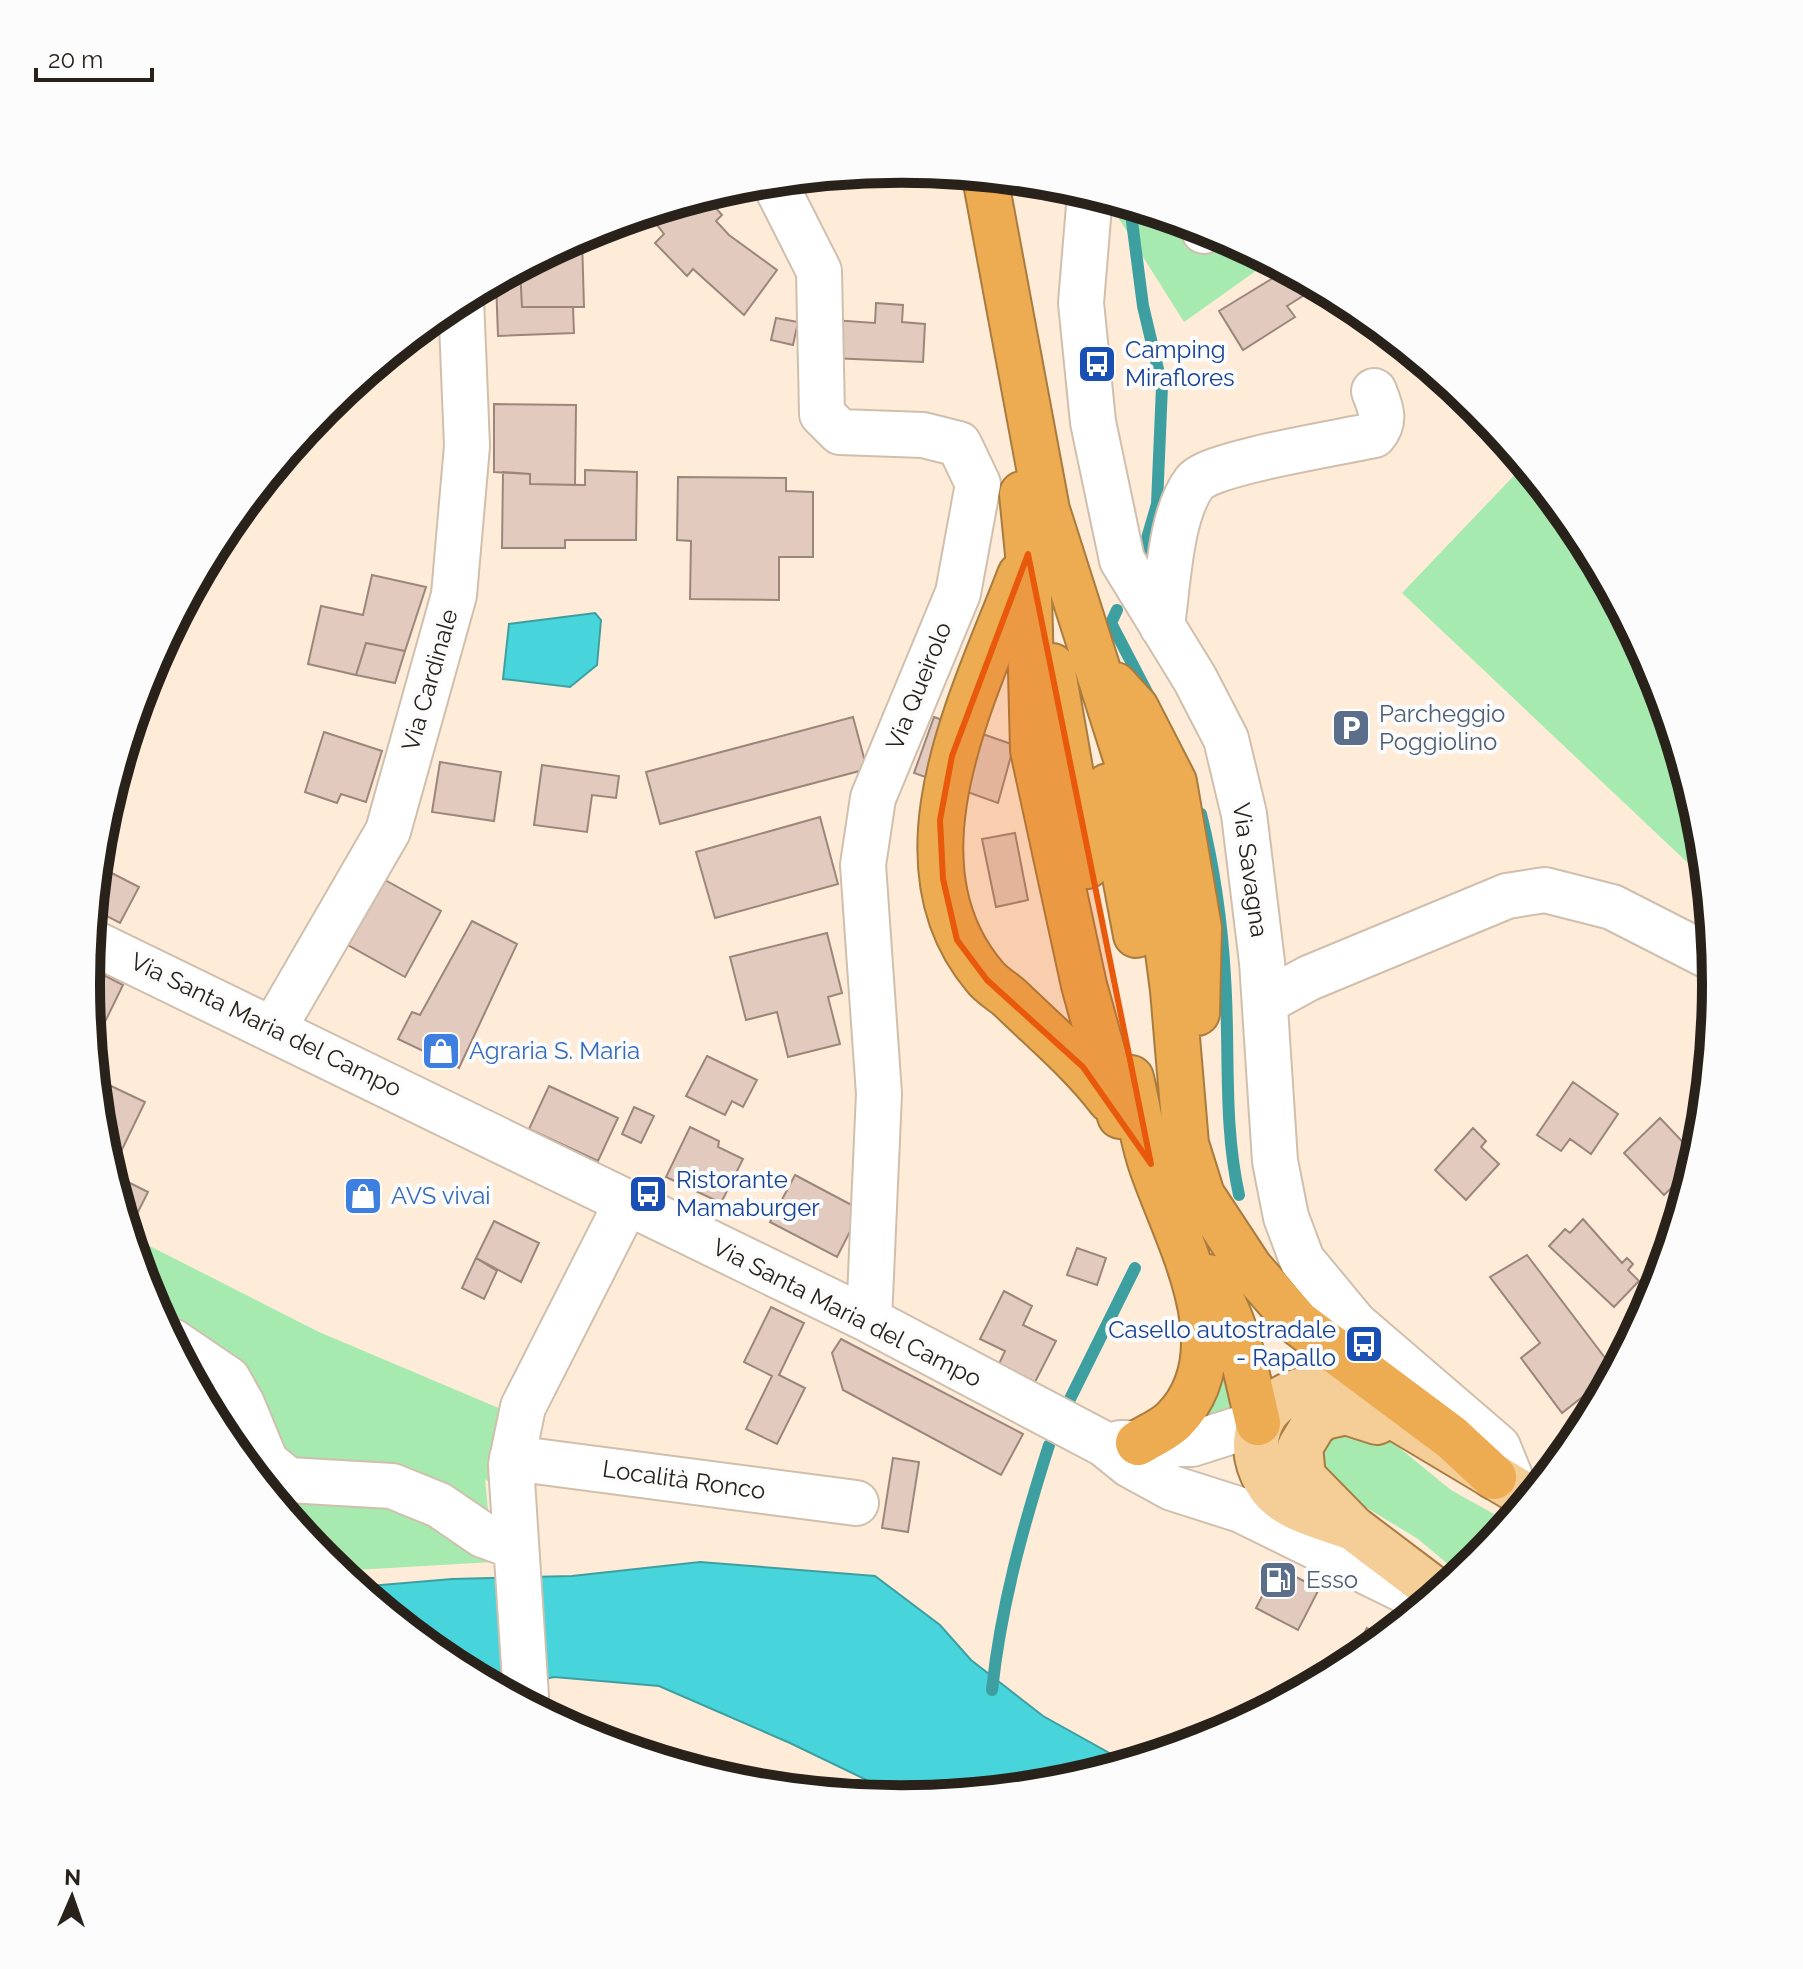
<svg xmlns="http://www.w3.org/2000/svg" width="1803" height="1969" font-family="Raleway,sans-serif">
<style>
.green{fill:#a6eab0}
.water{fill:#47d4da;stroke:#3e9fa1;stroke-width:2}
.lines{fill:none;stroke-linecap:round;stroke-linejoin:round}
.stream{stroke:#3e9fa1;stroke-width:12}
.building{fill:#e3cabf;stroke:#9c867b;stroke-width:2}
.minor-casing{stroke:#d0bfad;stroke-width:48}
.major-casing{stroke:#a87b3f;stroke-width:48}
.highway-casing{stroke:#a87b3f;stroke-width:48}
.path{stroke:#a09385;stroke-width:5;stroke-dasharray:6 6;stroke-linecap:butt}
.minor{stroke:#fff;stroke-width:44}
.major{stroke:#f4cd97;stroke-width:44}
.highway{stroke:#edab52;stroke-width:44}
.marked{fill:#e8590c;fill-opacity:0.2;stroke:#e8590c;stroke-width:6;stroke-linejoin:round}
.labels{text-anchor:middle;stroke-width:8;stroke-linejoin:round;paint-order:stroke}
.transit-label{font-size:24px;fill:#164399;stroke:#fcfcfc;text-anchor:start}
.street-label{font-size:24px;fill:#28221b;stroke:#fcfcfc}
.service-label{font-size:24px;fill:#4e5e75;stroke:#fcfcfc;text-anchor:start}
.shop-label{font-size:24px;fill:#366cbe;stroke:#fcfcfc;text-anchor:start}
.rim{fill:none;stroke:#28221b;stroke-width:10}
</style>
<rect width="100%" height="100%" fill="#feecd9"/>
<path class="green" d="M 1112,200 L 1214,231 L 1270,261 L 1184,322 L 1111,206 Z
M 1525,464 L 1580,532 L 1655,673 L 1701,826 L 1707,881 L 1402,593 Z
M 130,1236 L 319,1332 L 501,1409 L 492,1484 L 485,1479 L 493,1562 L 337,1571 L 325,1561 L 223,1437 L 148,1296 Z
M 1210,1318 L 1231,1395 L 1229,1410 L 1191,1424 Z
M 1369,1423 L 1451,1490 L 1510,1523 L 1478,1561 L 1461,1575 L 1418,1539 L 1331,1486 L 1321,1457 L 1329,1434 Z"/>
<path class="water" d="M 595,613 L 601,620 L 597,665 L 570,687 L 503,679 L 509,624 Z
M 700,1562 L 875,1576 L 940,1625 L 971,1660 L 1043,1716 L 1129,1764 L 1060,1784 L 906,1799 L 790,1743 L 659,1686 L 554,1677 L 497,1689 L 448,1662 L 357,1587 L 452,1579 L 572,1576 Z"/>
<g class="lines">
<path class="stream" d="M 1130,206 L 1143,306 L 1162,386 L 1157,504 L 1138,569
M 1117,610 L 1111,623 L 1149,696
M 1201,814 C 1214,867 1222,922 1225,977 C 1230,1050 1223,1123 1239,1195
M 1068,1403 L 1135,1268
M 992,1690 C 1001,1605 1023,1527 1049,1445"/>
</g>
<path class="building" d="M 705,196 L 722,215 L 716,221 L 729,235 L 777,270 L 744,315 L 693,269 L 687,276 L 655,243 L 664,234 L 650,216 L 657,211 Z
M 574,239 L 582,239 L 584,307 L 522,307 L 520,268 Z
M 520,268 L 522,307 L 573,307 L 574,333 L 498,336 L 496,281 Z
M 1286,270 L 1310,283 L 1314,289 L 1287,306 L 1295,317 L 1243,350 L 1219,311 Z
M 876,303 L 903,305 L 902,322 L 925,324 L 923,362 L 831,358 L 833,320 L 875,323 Z
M 776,318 L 798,322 L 793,345 L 771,340 Z
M 494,404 L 576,405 L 575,485 L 530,484 L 530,474 L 494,472 Z
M 585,470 L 637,472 L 636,540 L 565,540 L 565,548 L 502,548 L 503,472 L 530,474 L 530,484 L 585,485 Z
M 678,477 L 786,478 L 786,491 L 813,492 L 813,557 L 779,557 L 779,600 L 690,599 L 691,541 L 677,540 Z
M 372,575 L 426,587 L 405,651 L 366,643 L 356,675 L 308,664 L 321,606 L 363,615 Z
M 366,643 L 405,651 L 395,683 L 356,675 Z
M 853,717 L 867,769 L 660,824 L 646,772 Z
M 934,717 L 1014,745 L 998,803 L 914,773 Z
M 324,732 L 382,751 L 366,802 L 341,794 L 337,803 L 305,792 Z
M 440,762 L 501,772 L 494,821 L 432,812 Z
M 542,765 L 619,776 L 616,798 L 592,795 L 587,832 L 534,825 Z
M 820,817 L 838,884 L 715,918 L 696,852 Z
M 1015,833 L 1028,900 L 996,907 L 982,839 Z
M 98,866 L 139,887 L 120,923 L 93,909 Z
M 385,880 L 441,911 L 405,977 L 348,945 Z
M 472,921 L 517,944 L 459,1068 L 398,1039 L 412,1012 L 420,1015 Z
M 827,933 L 842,993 L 828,997 L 840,1044 L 788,1057 L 777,1012 L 746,1020 L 730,957 Z
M 88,967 L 123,985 L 100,1032 L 90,1028 Z
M 707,1056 L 757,1080 L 743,1107 L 732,1101 L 725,1115 L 686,1096 Z
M 1573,1082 L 1618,1114 L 1591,1154 L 1570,1139 L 1561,1151 L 1537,1135 Z
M 111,1086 L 145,1102 L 116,1162 L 106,1157 L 99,1113 Z
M 549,1086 L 618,1118 L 598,1161 L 529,1129 Z
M 634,1107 L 654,1116 L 641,1143 L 622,1134 Z
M 1660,1118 L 1697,1157 L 1695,1165 L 1664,1195 L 1624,1153 Z
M 690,1127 L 719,1141 L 718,1147 L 743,1159 L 721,1203 L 666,1177 Z
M 1473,1128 L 1486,1141 L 1481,1147 L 1499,1164 L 1466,1200 L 1435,1170 Z
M 114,1175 L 148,1192 L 132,1224 L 125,1221 Z
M 795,1175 L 861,1210 L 837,1257 L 770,1222 Z
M 1583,1219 L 1622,1263 L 1627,1258 L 1633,1264 L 1628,1270 L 1639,1281 L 1614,1307 L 1549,1246 L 1565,1229 L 1570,1233 Z
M 494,1221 L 539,1243 L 521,1282 L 476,1258 Z
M 1077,1248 L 1106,1258 L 1097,1285 L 1067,1275 Z
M 1527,1255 L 1615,1371 L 1562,1413 L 1521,1358 L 1540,1343 L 1490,1277 Z
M 476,1258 L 497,1271 L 484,1299 L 462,1288 Z
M 1004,1291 L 1032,1306 L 1023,1325 L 1056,1341 L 1033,1386 L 997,1368 L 1005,1351 L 980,1339 Z
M 771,1307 L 804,1323 L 779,1375 L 805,1388 L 777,1444 L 746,1429 L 772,1376 L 744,1362 Z
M 841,1339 L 1023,1434 L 1001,1475 L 843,1390 L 832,1353 Z
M 893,1458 L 919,1462 L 908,1532 L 882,1528 Z
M 1277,1567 L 1319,1589 L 1298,1630 L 1256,1608 Z
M 1367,1628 L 1384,1639 L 1344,1668 Z"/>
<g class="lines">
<defs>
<path id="minor" d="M 774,182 L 819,271 L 822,414 L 840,432 L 923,435 L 959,444 L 978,484 L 958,593 L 873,798 L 863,865 L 879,1094 L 869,1320
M 1090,194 L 1081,303 L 1093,422 L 1122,560 L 1195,679 L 1226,739 L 1244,814 L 1262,962 L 1275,1161 L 1286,1217 L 1302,1260 L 1355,1324 L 1498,1447 L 1515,1489
M 1204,231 L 1207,229
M 1162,626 C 1168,585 1170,514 1195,482 C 1209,463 1343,442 1374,435 C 1387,420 1380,407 1374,391
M 90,941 L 869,1320 L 1104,1444 L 1130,1465 L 1172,1488 L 1241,1510 L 1428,1602
M 1265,1002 L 1309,978 L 1507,896 L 1545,890 L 1612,907 L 1714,959
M 274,1028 L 388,831 L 454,595 L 467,446 L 461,299
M 172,1341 L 228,1379 L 242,1404 L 266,1462 L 288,1480 L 392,1486 L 439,1505 L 483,1535 L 516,1547
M 1120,1443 L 1192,1444 L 1258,1423
M 512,1458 L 856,1503
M 523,1703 L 526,1696 L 511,1465 L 523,1407 L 627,1202"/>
<path id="major" d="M 1377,1422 L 1346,1412 L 1324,1417 L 1314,1424 L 1300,1447 L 1303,1477 L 1353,1528 L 1439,1593
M 1353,1528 C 1327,1518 1289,1511 1271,1488 C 1242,1448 1256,1399 1307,1389 C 1325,1385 1344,1392 1361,1397 L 1530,1498"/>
<path id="highway" d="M 985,177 L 1047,510 L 1154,846 L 1173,990 L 1186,1144 L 1202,1195 L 1250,1268 L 1298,1323 L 1452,1438 L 1494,1477
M 1022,494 L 1028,554 L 1033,750 L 1084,985 L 1120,1116
M 1020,575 C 974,696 887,861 985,977 C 992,986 1004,992 1012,1000 C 1046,1033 1082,1063 1110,1100
M 1052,666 L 1087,866
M 1115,685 L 1136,708 L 1174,782 L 1199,928 L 1197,1013
M 1108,786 L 1136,935
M 1131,1078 C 1138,1107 1142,1139 1152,1167 C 1177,1240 1242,1351 1174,1420 C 1164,1430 1149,1436 1138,1443
M 1208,1277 C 1238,1319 1246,1373 1258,1423"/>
</defs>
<use href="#minor" class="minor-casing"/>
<use href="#major" class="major-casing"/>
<use href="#highway" class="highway-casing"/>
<path class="path" d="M 219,541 L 225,538 L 230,524"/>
<use href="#minor" class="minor"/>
<use href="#major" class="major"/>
<use href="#highway" class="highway"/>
</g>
<path class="marked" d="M 1028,554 L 1151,1164 L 1083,1067 L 987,980 L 957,940 L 943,879 L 940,820 L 952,756 Z"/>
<defs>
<symbol id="bus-square" viewBox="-11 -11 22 22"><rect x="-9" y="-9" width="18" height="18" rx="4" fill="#1a4fb4" stroke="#fcfcfc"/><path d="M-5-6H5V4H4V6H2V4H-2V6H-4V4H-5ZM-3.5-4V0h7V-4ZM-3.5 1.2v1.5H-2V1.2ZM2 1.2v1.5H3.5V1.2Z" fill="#fff"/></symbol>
<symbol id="parking-square" viewBox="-11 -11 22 22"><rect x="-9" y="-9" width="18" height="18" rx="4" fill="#5c6f8a" stroke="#fcfcfc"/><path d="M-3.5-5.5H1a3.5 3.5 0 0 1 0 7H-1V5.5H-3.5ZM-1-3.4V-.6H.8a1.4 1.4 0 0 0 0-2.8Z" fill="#fff"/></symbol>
<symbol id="shop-square" viewBox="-11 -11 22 22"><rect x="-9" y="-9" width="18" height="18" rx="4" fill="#3f7fe0" stroke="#fcfcfc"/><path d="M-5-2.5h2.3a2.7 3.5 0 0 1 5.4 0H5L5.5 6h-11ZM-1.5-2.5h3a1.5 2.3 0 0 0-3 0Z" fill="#fff"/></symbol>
<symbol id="fuel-square" viewBox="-11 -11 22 22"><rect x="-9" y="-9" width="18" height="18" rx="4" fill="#5c6f8a" stroke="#fcfcfc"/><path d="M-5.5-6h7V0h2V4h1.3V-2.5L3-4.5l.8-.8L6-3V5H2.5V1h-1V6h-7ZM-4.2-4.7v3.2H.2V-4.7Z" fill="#fff"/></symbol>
</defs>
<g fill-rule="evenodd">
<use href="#bus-square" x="1075" y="342" width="44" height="44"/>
<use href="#parking-square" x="1329" y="706" width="44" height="44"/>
<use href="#shop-square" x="419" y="1029" width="44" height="44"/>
<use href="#bus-square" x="626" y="1172" width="44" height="44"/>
<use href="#shop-square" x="341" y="1174" width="44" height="44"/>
<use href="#bus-square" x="1342" y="1322" width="44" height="44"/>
<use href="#fuel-square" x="1256" y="1558" width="44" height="44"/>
</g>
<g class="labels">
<g class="transit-label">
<text x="1125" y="358">Camping<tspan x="1125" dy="28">Miraflores</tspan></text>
<text x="676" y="1188">Ristorante<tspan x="676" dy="28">Mamaburger</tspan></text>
<text x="1336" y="1338" text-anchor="end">Casello autostradale<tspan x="1336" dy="28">- Rapallo</tspan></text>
</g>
<g class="street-label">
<text transform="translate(430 680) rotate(-74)" y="8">Via Cardinale</text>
<text transform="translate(919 686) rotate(-68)" y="8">Via Queirolo</text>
<text transform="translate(1250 870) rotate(82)" y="8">Via Savagna</text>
<text transform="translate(266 1025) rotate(26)" y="8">Via Santa Maria del Campo</text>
<text transform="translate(847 1313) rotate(27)" y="8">Via Santa Maria del Campo</text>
<text transform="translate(684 1480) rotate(8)" y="8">Località Ronco</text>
</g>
<g class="service-label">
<text x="1379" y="722">Parcheggio<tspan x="1379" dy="28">Poggiolino</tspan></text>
<text x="1306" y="1588">Esso</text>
</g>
<g class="shop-label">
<text x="469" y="1059">Agraria S. Maria</text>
<text x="391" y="1204">AVS vivai</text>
</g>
</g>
<path d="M0 0H1803V1969H0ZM100 984a801 801 0 1 1 1602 0a801 801 0 1 1-1602 0Z" fill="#fcfcfc" fill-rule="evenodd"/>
<path class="rim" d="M100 984a801 801 0 1 1 1602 0a801 801 0 1 1-1602 0Z"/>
<g transform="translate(72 1897) rotate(2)" stroke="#fcfcfc" stroke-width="6" paint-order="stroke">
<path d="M0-6L14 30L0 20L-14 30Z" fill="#28221b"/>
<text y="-12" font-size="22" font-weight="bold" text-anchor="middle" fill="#28221b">N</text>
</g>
<path d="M36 68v12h116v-12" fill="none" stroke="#28221b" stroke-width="4"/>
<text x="48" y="68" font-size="24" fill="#28221b" stroke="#fcfcfc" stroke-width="6" paint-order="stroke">20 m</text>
</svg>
